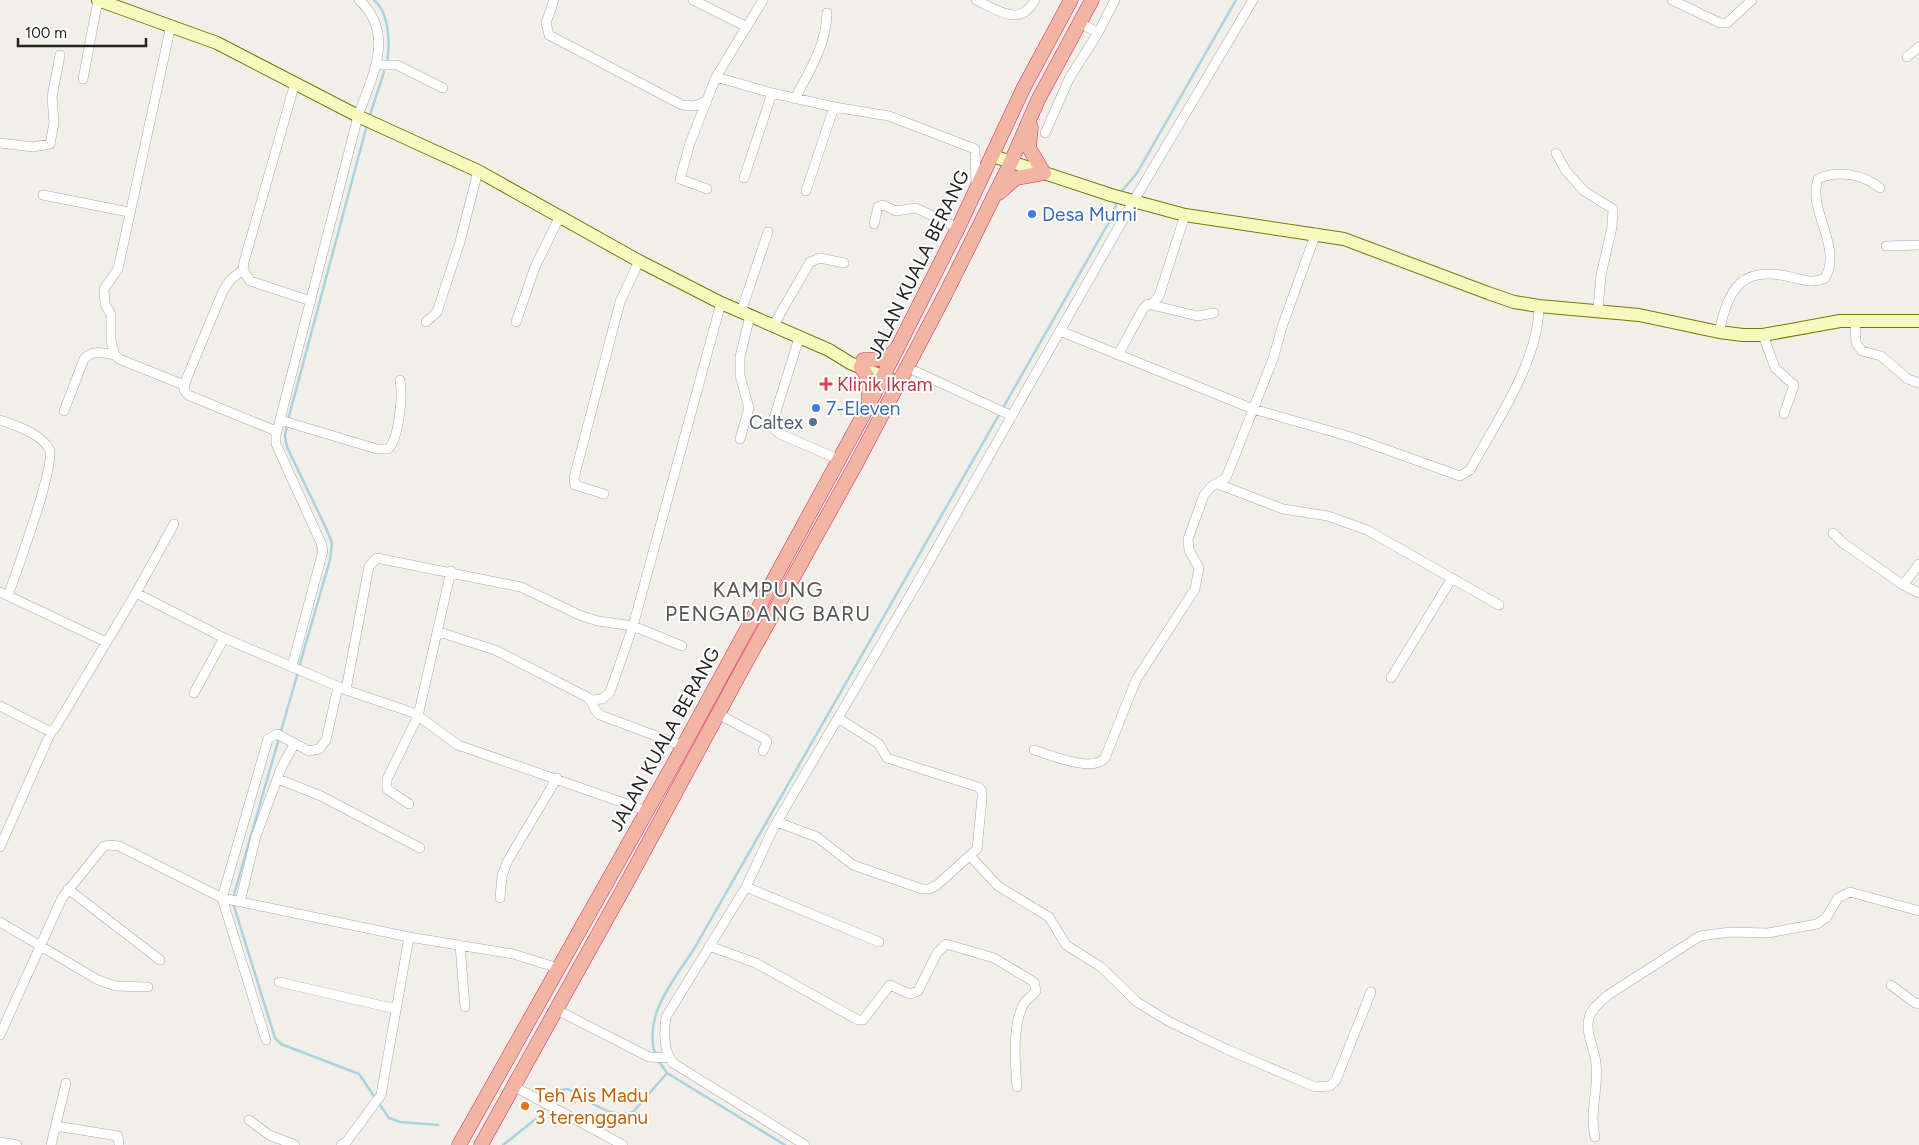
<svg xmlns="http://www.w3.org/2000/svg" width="1919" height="1145" font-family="Figtree,sans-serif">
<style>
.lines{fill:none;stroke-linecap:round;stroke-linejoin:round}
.stream{stroke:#aad3df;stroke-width:2.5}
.minor-casing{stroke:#a9a9a9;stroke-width:10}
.secondary-casing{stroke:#707d05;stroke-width:14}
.trunk-casing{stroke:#dc2a67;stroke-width:15}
.minor{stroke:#fff;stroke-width:9}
.secondary{stroke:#f7fabf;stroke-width:12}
.trunk{stroke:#f2b4a3;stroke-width:14}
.shop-dot{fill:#3f7fe0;stroke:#fff;stroke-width:2}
.health-dot{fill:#e0444e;stroke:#fff;stroke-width:2}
.service-dot{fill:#5c6f8a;stroke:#fff;stroke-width:2}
.food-dot{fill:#e8710a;stroke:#fff;stroke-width:2}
.labels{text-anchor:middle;stroke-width:4;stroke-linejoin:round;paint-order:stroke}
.shop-label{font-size:19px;fill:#366cbe;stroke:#fff;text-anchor:start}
.street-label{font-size:19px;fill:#222;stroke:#fff}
.health-label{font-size:19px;fill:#be3a42;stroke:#fff;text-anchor:start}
.service-label{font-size:19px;fill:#4e5e75;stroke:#fff;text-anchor:end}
.food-label{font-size:19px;fill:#c56008;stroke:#fff;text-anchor:start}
.quarter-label{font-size:21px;letter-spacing:1px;fill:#555;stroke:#fff}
</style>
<rect width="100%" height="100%" fill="#f2efe9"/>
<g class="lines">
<path class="stream" d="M 374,0 C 390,13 390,44 387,62
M 369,118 L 384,72
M 1120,193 L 1137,173 L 1236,0
M 288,420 L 367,125
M 287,425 L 285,436 L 287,447 L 326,528 L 332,543 L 330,560 L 299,667
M 233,898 L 298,672
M 233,903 L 275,1038 L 281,1044 L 359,1074 L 389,1118 L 400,1122 L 438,1125
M 655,1054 C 643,1015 674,980 694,949 L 1113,215 L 1117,200
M 657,1059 L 667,1073 L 785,1145
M 549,1102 L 560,1090 L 568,1089 C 587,1099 614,1122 634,1111 L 667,1073
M 503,1145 L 537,1118 L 546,1106"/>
<defs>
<path id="minor" d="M 554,0 L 546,23 L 549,35 L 682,105 L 695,106 L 706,101
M 693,0 L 747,27
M 976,0 C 998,10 1020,28 1035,0
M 1672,0 L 1720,23 L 1727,23 L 1752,0
M 1079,22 L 1098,33
M 171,25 L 118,269 L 104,289 L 105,304 L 111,315 L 111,341 L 115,355 L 119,359 L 184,385
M 1907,57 L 1919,47
M 376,65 L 397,65 L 443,88
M 716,77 L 772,93 L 834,107 L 889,116 L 975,149 L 976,184
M 83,79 L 98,0
M 295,83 L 244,262 L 243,270 L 250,281 L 311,301
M 795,99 C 810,69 826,46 827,13
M 1045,133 L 1070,77 L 1098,33 L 1115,0
M 0,143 L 33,147 L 50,144 L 54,123 L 52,97 L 60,55
M 1556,153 L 1566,171 L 1584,191 L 1613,209 L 1612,227 L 1601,275 L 1598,310
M 744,178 L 772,93
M 707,189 L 680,179 L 690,143 L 716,77 L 763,0
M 806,191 L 834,107
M 43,195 L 129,212
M 874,224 L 878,207 L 883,205 L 896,211 L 916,208 L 958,228
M 1886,246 L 1919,245
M 243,270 L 231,279 L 223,291 L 186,380 L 184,390 L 188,395 L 276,431
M 1152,304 L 1159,296 L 1185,215
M 741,312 L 768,232
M 1855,320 L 1856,343 L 1862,351 L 1881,356 L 1908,379 L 1919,383
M 426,322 L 437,312 L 460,242 L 478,171
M 516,322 L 535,267 L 560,216
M 773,326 L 810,262 L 820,258 L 844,263
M 1060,331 L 1253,409 L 1351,437 L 1460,476 L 1470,470 C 1496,422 1539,361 1539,306
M 1719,332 C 1729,288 1741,265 1791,277 C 1803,280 1813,284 1825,278 C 1843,247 1807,210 1818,179 C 1838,169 1864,175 1880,188
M 1763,335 L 1775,368 L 1794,385 L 1784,414
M 799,338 L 773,421 L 774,429 L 780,434 L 838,459
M 1118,355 L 1143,309 L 1148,304 L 1197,316 L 1214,313
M 915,371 L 1012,416
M 64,411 L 84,359 C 93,349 103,353 115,355
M 0,420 C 15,425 42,434 49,449 C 57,463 15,575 8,596
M 280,420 L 377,449 L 388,449 C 399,440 403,394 400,380
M 740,439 L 749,408 L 740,376 L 740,357 L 750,316
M 1218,484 L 1283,509 L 1328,516 L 1367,530 L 1499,605
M 604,494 L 575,485 L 574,478 L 620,302 L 639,261
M 1833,533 L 1843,543 L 1903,585 L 1919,593
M 1903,585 L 1919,564
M 0,592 L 106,642
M 136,593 L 224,638 L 344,689
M 439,632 L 495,650 L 587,697 C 594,702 593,710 600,715 L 683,746
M 292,666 L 323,551 L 321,543 L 276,444 L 276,435 L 358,116 C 372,76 396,34 359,0
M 1391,678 L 1452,578
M 194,693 L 224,638
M 591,700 L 602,699 L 610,692 L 633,626 L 682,646
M 0,706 L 51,732 L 55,728 L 136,593 L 174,524
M 718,714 L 765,739 L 767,742 L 763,751
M 1034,750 C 1051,755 1092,773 1105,758 L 1136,680 L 1195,589 L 1199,568 L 1189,550 L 1188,539 L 1204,495 L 1212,486 L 1226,478 L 1273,359 L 1283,324 L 1316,233
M 278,779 L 321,796 L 420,848
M 409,804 L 387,789 L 387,779 L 418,716 L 451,571
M 647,811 L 458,745 L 414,713 L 346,690 L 369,566 L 377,558 L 521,587 L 579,615 L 598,621 L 633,626 L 721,303
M 777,822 L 817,837 L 853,865 L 922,889 L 929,889 L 937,885 L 977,849 L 982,798 L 982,791 L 978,787 L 887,758 L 879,744 L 838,718
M 0,847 L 51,732
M 971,857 L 998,886 L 1049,917 L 1066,945 L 1101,967 L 1137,1002 L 1168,1021 L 1226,1049 L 1315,1087 L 1330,1086 L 1336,1080 L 1371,992
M 746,887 L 879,942
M 68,889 L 160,960
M 222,898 L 409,937 L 513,954 L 558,968
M 222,898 L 266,1040
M 500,898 L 502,876 L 507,862 L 557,778
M 240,902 L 256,836 L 282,766 L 295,743
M 0,922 L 98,980 L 116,986 L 148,987
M 460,945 L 465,1007
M 709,946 L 756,963 L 858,1020 L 863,1020 L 890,985 L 910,994 L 918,991 L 937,953 L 946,944 L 994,958 L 1034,982 L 1036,991 C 1032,997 1026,999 1023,1005 C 1012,1028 1015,1062 1017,1087
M 279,982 L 396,1009
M 1891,985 L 1915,1003 L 1919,1004
M 555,1009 L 649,1057 L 669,1058
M 0,1035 L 62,898 L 103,847 L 108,845 L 119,846 L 222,898 L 268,739 L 277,734 L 309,751 L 319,749 L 326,740 L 338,687
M 513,1086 L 623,1145
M 249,1120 L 269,1135 L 295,1145
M 56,1126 L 118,1136 L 119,1145
M 1595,1137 C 1589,1112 1599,1089 1596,1064 C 1595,1048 1585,1035 1589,1018 C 1591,1008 1601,1002 1608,995 L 1700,936 L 1730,932 L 1768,933 L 1817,924 L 1826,918 L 1838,898 L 1850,892 L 1919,911
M 0,1142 L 17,1145
M 51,1145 L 66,1083
M 341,1145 L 347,1141 L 381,1095 L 409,937
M 805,1145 L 673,1063 C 663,1051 664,1031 666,1017 L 746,887 L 774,827 L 916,585 L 1133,202 L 1253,0"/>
<path id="secondary" d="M 98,0 L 217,43 L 362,118 L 478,171 L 639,261 L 721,303 L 829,350 L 850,363 L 899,383
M 993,156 L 1111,195 L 1185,215 L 1344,239 L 1488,293 L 1514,302 L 1539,306 L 1639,315 L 1719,332 L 1743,335 L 1763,335 L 1840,321 L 1919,321"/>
<path id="trunk" d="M 999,193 L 1016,178 L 1044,173 L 1029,148 L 1031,127
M 863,360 L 885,359 L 897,349
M 861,367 L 868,378 L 869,401
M 459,1145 L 674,763 L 865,412 L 958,228 L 1024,87 L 1071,0
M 481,1145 L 630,877 L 738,677 L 856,464 L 946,293 L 1011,162 L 1038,100 L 1092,0"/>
</defs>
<use href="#minor" class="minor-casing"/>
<use href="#secondary" class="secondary-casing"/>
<use href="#trunk" class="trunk-casing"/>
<use href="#minor" class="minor"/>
<use href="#secondary" class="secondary"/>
<use href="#trunk" class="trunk"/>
</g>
<g class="shop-dot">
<circle cx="1032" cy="214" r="5"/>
<circle cx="816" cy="408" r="5"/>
</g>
<path class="health-dot" d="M823.5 376.5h5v5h5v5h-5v5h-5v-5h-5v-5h5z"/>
<circle class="service-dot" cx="813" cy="422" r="5"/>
<circle class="food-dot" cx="525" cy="1106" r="5"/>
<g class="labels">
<g class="shop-label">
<text x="1042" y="221">Desa Murni</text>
<text x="826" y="415">7-Eleven</text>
</g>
<g class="street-label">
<text transform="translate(918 264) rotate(-64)" y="7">JALAN KUALA BERANG</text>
<text transform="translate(664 739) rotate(-61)" y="7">JALAN KUALA BERANG</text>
</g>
<g class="health-label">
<text x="837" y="391">Klinik Ikram</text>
</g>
<g class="service-label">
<text x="803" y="429">Caltex</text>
</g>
<g class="food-label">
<text x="535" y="1102">Teh Ais Madu<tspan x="535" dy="22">3 terengganu</tspan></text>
</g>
<g class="quarter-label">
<text x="768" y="597">KAMPUNG<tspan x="768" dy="24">PENGADANG BARU</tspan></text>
</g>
</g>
<path d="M18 38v8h128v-8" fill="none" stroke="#222222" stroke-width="2.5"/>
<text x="25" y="38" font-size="15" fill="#222222" stroke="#ffffff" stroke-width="4" paint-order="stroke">100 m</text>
</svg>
